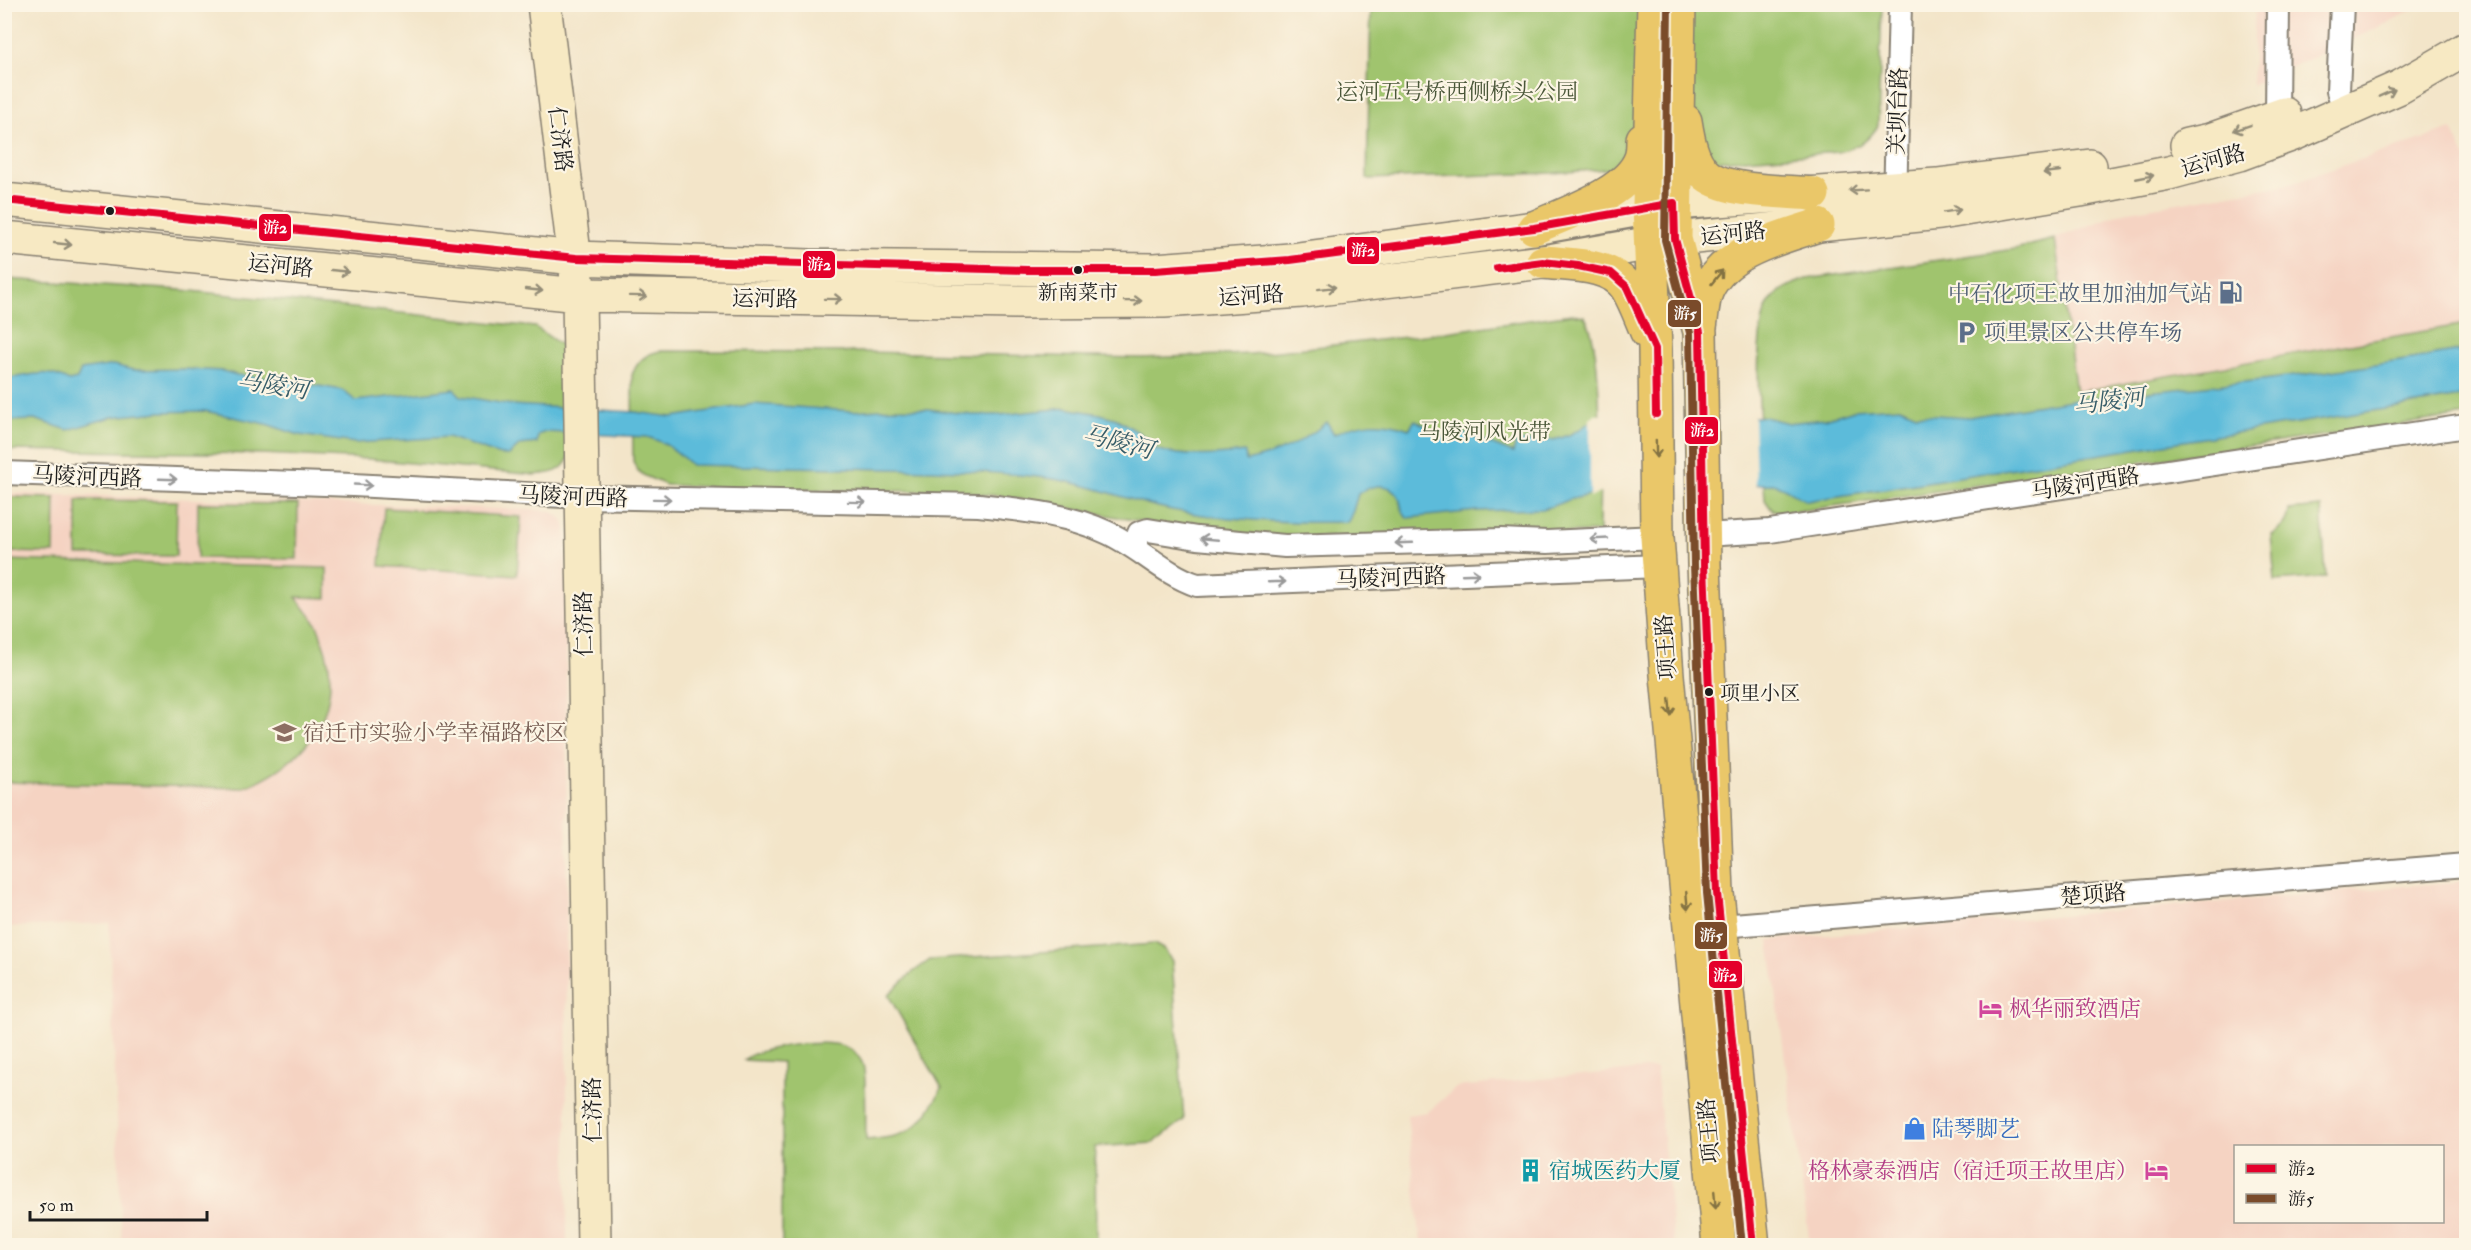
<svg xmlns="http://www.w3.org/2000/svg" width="2471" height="1250" font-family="'IM FELL Double Pica','Noto Serif SC',serif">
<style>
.built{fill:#f5d3c2;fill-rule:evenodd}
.green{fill:#a0c46e;stroke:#5e7045;stroke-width:1.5}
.water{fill:#5cbbda;stroke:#3c6c7b;stroke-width:1.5}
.pier{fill:#f3e5c9}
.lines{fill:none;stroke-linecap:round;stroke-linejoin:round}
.street-casing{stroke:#888072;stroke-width:26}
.secondary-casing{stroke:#888072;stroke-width:36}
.primary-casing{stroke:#888072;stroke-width:36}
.street{stroke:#fff;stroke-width:22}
.secondary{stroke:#f7e9c3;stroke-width:33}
.primary{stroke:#eac769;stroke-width:33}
.bus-1-casing{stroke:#fcf5e5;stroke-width:12}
.bus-2-casing{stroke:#fcf5e5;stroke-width:12}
.bus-1{stroke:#e4002b;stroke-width:8}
.bus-2{stroke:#7a4b2a;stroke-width:8}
.oneway{stroke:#948d78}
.oneway2{stroke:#837242}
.oneway3{stroke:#999}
.bus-dot{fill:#1c1c1c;stroke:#fcf5e5;stroke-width:2}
.labels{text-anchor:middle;stroke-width:4.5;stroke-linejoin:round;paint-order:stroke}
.bus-label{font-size:20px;fill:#1c1c1c;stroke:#fcf5e5}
.park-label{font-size:22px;fill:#4a5739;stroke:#fcf5e5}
.street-label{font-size:22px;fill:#1c1c1c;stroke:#fcf5e5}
.service-label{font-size:22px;fill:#4e5e75;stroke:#fcf5e5;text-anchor:end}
.education-label{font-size:22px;fill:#785e54;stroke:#fcf5e5;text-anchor:start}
.hotel-label{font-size:22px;fill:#b23c85;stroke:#fcf5e5;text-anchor:start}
.shop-label{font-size:22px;fill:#366cbe;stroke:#fcf5e5;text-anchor:start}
.culture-label{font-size:22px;fill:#0d838f;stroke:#fcf5e5;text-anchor:start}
.water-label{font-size:24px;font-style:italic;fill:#365c68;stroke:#fcf5e5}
.line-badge{stroke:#fcf5e5;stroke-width:2}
.badge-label{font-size:16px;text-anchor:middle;font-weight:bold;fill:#fff}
</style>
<rect width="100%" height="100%" fill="#fcf5e5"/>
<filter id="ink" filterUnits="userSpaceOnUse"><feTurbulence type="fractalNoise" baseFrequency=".0167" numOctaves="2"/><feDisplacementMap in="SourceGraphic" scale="12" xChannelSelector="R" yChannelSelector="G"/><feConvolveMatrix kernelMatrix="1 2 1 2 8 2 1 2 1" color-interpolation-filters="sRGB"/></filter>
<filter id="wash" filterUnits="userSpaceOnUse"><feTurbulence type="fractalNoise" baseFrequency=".008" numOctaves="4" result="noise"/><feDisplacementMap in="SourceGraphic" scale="24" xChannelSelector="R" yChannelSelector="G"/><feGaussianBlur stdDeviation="1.35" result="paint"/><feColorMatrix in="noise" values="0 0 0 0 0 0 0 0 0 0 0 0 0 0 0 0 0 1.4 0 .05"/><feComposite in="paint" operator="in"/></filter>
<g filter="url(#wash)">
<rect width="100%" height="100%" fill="#f3e5c9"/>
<path class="built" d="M 2255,5 L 2420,5 L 2388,23 L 2252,85 Z
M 2452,129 L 2466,159 L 2466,324 L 2076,392 L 2055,239 L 2124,212 L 2285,185 Z
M 4,493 L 537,510 L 551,511 L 563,519 L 566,528 L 567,1245 L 122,1245 L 109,923 L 5,927 Z
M 2466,881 L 2466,1245 L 1810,1245 L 1769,940 ZM 2442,1146 L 2442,1222 L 2236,1222 L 2236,1146 Z
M 1656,1068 L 1674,1245 L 1421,1245 L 1407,1115 L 1428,1112 L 1457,1087 Z"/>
<path class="green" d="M 1371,5 L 1882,5 L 1878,126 C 1866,144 1859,146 1839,152 L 1553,173 L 1367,179 Z
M 2055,239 L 2076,392 L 2466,324 L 2466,415 L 1785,513 L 1772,510 L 1765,500 C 1763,460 1749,334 1769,303 C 1777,290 1792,284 1807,279 L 2015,249 Z
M 5,279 L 182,290 L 535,327 L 561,345 L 567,360 L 569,458 C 561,473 552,473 535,475 L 369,459 L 262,454 L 5,450 Z
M 1572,314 L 1584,316 C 1606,344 1599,489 1599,532 L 1288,538 L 1205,533 L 1001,496 L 939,491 L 778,490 L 666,485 L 645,476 L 637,470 L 633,461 L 632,375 C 637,361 646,353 661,351 L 863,352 L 1142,358 L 1251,354 L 1425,335 Z
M 5,497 L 55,498 L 54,553 L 5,552 Z
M 77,500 L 177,501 L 176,556 L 77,555 Z
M 198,503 L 298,504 L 297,559 L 197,558 Z
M 2321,507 L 2326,577 L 2275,581 L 2271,535 C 2282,528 2288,523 2289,510 Z
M 384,508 L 521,517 L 517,575 L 380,566 Z
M 5,560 L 327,568 L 327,598 L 296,597 C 303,607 312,616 318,627 C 321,633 322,642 325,649 C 345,715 301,766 242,788 L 5,782 Z
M 1154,944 L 1165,950 L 1172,961 L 1184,1120 L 1153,1143 L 1095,1147 L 1096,1245 L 782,1245 L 782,1062 L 744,1060 C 759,1046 825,1039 843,1046 C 852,1049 860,1056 863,1065 C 867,1076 865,1125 866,1140 C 912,1137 921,1127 942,1088 L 888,995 L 913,972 L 930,960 Z"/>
<path class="water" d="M 2466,350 L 2466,396 L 1896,487 L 1807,501 C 1794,495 1786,487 1773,484 L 1598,490 L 1590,495 L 1572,499 L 1544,509 L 1477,511 L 1407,518 C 1398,507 1403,504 1398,496 C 1389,480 1369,486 1358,494 L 1353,511 L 1348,522 C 1289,523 1230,521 1172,510 C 1132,502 1094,485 1053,479 C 998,471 942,470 886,469 C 821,468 756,466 691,465 C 677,451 665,442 647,437 L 545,432 L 538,435 L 537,443 L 520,445 L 509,455 L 500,455 L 448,437 L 355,443 L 299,435 L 266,424 L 205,411 L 159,412 L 112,417 L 68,430 L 37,420 L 5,421 L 4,378 C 31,378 42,366 69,381 L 77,379 L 81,370 L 114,365 L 133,370 L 184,369 L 223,371 L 237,375 L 279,379 L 342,390 L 356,401 L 454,389 L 461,396 L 512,405 L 635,412 L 672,417 L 754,404 L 852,411 L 894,408 L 928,409 L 972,415 L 1000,415 L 1065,408 L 1100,414 L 1117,419 L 1157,444 L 1155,449 C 1185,458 1215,456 1245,452 L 1246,461 C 1277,455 1303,442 1327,422 L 1334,434 C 1360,421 1382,419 1409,429 L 1415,420 L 1452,441 L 1458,431 L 1513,453 L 1516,442 C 1555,441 1565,442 1597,417 L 1765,417 L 1788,423 L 1825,419 L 1854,410 L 1900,407 L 1916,414 L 1969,417 L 2071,400 L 2263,380 L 2369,366 Z"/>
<path class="pier" d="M 1595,414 L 1754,414 L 1756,486 L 1599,493 L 1590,498 L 1590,419 Z"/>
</g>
<g filter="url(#ink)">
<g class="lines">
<defs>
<path id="street" d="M 2278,4 L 2277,116 L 2281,127
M 2342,4 L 2338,91 L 2345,111
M 1895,201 L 1900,4
M 4,473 L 353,485 L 583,497 L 979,505 C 1022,510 1067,514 1106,532 C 1140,547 1162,573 1197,585 L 1659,566
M 1704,535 L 1770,531 L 2466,426
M 1135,547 L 1139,533 L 1148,530 L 1197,538 L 1285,546 L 1501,540 L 1547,542 L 1657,537
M 1721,926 L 2466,865"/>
<path id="secondary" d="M 544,4 L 579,295 L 594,1246
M 2187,145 L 2210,140 L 2284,114
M 4,200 L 576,258 L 810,266 L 1155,270 L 1290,260 L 1534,228 L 1674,203 L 1937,185 L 2090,166
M 4,238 L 579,295 L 1017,302 L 1164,301 L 1302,291 L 1543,262 L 1675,239 L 1940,213 L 2080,190 L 2169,173 L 2239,154 L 2296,133 L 2400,87 L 2466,49"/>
<path id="primary" d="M 1654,4 L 1649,206 L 1655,349 L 1657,537 L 1667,675 L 1719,1246
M 1679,4 L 1675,239 L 1700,332 L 1704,565 L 1717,893 L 1753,1246
M 1685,121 C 1688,139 1691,159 1704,173 C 1723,193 1786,191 1813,194
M 1534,228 C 1566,213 1629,193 1641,158 C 1643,152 1643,145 1643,139
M 1543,262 C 1570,265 1611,263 1627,288 C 1635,301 1641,318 1647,332
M 1700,327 C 1702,316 1702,301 1707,290 C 1725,250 1781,238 1818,225"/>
</defs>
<use href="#street" class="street-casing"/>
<use href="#secondary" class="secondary-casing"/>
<use href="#primary" class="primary-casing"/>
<use href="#street" class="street"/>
<use href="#secondary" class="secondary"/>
<use href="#primary" class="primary"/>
<defs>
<path id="bus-1" d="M 4,200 L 576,258 L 1027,270 L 1155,270 L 1290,260 L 1534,228 L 1674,203 L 1675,239 L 1700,332 L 1704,565 L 1717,893 L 1753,1246
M 1497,268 L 1543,262 L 1578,266 L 1611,273 L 1627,287 L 1655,349 L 1656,414"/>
<path id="bus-2" d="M 1668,4 L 1665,240 L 1690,333 L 1694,565 L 1707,893 L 1742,1246"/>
</defs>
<use href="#bus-1" class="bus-1-casing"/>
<use href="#bus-2" class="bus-2-casing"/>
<use href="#bus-1" class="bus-1"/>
<use href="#bus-2" class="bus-2"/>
</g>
<defs><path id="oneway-shaft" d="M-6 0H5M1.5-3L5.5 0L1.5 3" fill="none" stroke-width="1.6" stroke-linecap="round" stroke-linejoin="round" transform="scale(1.5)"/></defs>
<g class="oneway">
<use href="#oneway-shaft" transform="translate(2387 93) rotate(-24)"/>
<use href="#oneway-shaft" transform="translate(2242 128) rotate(161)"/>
<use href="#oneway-shaft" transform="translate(2052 172) rotate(174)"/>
<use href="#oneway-shaft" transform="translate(2145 177) rotate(-11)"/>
<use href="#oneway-shaft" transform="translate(1858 190) rotate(176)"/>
<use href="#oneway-shaft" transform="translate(1952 211) rotate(-9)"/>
<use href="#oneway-shaft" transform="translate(63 244) rotate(6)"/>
<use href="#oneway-shaft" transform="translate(340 271) rotate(6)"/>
<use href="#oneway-shaft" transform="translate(1327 288) rotate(-7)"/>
<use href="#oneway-shaft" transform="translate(534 290) rotate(6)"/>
<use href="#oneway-shaft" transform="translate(638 296) rotate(1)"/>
<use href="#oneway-shaft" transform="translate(833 299) rotate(1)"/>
<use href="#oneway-shaft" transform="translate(1133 301) rotate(-1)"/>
</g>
<g class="oneway2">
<use href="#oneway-shaft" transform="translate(1717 277) rotate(-51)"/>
<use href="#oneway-shaft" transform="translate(1656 449) rotate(89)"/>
<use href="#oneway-shaft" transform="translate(1670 707) rotate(85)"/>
<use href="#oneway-shaft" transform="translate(1687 901) rotate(85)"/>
<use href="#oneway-shaft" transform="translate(1715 1200) rotate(85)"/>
</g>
<g class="oneway3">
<use href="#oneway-shaft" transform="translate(168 479) rotate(2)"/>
<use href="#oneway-shaft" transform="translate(363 485) rotate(3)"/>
<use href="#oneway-shaft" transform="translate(662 499) rotate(1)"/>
<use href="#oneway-shaft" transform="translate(857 502) rotate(1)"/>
<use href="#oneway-shaft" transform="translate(1209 539) rotate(-175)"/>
<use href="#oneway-shaft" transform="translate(1599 539) rotate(177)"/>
<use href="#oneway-shaft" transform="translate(1404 543) rotate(178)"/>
<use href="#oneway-shaft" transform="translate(1471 574) rotate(-2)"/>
<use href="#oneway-shaft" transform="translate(1277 582) rotate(-2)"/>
</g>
</g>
<defs>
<symbol id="fuel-bare" viewBox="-9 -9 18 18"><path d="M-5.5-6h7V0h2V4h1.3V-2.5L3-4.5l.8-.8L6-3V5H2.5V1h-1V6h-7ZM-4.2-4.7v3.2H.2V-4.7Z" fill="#5c6f8a" stroke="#fcf5e5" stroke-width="2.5" paint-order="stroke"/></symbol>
<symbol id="parking-bare" viewBox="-9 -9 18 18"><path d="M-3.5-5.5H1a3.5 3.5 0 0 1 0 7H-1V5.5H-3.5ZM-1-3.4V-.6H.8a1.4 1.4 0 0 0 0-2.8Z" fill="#5c6f8a" stroke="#fcf5e5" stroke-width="2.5" paint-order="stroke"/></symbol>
<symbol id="school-bare" viewBox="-9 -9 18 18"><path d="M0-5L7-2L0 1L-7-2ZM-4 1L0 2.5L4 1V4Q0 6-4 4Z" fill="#8d6e63" stroke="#fcf5e5" stroke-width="2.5" paint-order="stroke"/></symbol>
<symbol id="hotel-bare" viewBox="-9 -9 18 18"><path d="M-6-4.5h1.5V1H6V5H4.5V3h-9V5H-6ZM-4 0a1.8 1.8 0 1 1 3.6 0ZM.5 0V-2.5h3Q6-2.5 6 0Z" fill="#d1479c" stroke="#fcf5e5" stroke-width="2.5" paint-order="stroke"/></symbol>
<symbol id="shop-bare" viewBox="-9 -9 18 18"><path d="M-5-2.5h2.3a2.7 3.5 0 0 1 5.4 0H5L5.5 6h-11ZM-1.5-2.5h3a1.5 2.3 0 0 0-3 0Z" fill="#3f7fe0" stroke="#fcf5e5" stroke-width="2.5" paint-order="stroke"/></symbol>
<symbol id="building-bare" viewBox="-9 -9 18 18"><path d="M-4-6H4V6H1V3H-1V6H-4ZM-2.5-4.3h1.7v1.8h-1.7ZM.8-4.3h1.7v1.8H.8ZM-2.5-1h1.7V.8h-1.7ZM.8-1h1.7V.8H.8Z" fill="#0f9aa8" stroke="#fcf5e5" stroke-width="2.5" paint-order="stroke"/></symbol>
</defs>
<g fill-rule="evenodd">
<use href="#fuel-bare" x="2214" y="276" width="33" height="33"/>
<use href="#parking-bare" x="1950" y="316" width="33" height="33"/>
<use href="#school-bare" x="268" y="716" width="33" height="33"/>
<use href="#hotel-bare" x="1974" y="992" width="33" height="33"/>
<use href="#shop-bare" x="1898" y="1112" width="33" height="33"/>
<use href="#building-bare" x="1514" y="1154" width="33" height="33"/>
<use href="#hotel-bare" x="2140" y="1154" width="33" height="33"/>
</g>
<g class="bus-dot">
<circle cx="110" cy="211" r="5"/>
<circle cx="1078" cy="270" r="5"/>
<circle cx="1709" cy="692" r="5"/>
</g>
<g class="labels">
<g class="bus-label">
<text x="1078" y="299">新南菜市</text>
<text x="1720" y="700" text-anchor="start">项里小区</text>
</g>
<g class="park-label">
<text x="1457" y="99">运河五号桥西侧桥头公园</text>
<text x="1485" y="439">马陵河风光带</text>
</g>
<g class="street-label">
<text transform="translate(1897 111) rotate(-88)" y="8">关坝台路</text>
<text transform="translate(561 139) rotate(83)" y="8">仁济路</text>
<text transform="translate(2213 160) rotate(-16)" y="8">运河路</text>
<text transform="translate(1733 233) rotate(-6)" y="8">运河路</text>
<text transform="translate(281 265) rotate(6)" y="8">运河路</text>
<text transform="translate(1251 295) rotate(-4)" y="8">运河路</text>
<text transform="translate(765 298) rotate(1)" y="8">运河路</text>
<text transform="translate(87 476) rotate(2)" y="8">马陵河西路</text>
<text transform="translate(2085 483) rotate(-9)" y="8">马陵河西路</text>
<text transform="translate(573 496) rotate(2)" y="8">马陵河西路</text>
<text transform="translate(1391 577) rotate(-2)" y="8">马陵河西路</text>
<text transform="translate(583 624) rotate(-91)" y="8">仁济路</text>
<text transform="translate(1665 647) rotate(-94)" y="8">项王路</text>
<text transform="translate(2093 894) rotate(-5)" y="8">楚项路</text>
<text transform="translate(592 1110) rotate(-91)" y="8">仁济路</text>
<text transform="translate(1708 1131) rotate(-95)" y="8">项王路</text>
</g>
<g class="service-label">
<text x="2212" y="301">中石化项王故里加油加气站</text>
<text x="1984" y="340" text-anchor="start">项里景区公共停车场</text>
</g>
<g class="education-label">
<text x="303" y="740">宿迁市实验小学幸福路校区</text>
</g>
<g class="hotel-label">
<text x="2009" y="1016">枫华丽致酒店</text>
<text x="2138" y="1178" text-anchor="end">格林豪泰酒店（宿迁项王故里店）</text>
</g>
<g class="shop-label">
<text x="1932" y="1136">陆琴脚艺</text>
</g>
<g class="culture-label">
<text x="1549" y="1178">宿城医药大厦</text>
</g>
<g class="water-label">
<text transform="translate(273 385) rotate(9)" y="8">马陵河</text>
<text transform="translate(2109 401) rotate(-7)" y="8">马陵河</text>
<text transform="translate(1118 442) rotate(14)" y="8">马陵河</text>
</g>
</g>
<g class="line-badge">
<rect x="258" y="213" width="34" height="29" rx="6" fill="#e4002b"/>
<rect x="1346" y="236" width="34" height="29" rx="6" fill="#e4002b"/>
<rect x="802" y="250" width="34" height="29" rx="6" fill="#e4002b"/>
<rect x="1667" y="299" width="35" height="29" rx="6" fill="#7a4b2a"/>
<rect x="1684" y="416" width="35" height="29" rx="6" fill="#e4002b"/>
<rect x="1694" y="921" width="34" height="29" rx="6" fill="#7a4b2a"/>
<rect x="1708" y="960" width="35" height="29" rx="6" fill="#e4002b"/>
</g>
<g class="badge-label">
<text x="275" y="233">游2</text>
<text x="1363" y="256">游2</text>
<text x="819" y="270">游2</text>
<text x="1685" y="319">游5</text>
<text x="1702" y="436">游2</text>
<text x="1711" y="941">游5</text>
<text x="1725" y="981">游2</text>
</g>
<rect width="2471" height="1250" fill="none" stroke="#fcf5e5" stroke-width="24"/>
<rect x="2234" y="1145" width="210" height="78" fill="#fcf5e5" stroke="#a29e95" stroke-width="1.5"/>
<rect x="2246" y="1164" width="30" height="9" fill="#e4002b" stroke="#a29e95" stroke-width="1.5"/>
<text x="2288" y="1175" font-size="18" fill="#1c1c1c">游2</text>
<rect x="2246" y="1194" width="30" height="9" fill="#7a4b2a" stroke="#a29e95" stroke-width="1.5"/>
<text x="2288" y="1205" font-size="18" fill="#1c1c1c">游5</text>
<path d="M30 1211v9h177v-9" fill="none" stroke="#1c1c1c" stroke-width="3"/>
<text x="39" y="1211" font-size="18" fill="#1c1c1c" stroke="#fcf5e5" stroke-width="4.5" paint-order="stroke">50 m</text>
</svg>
